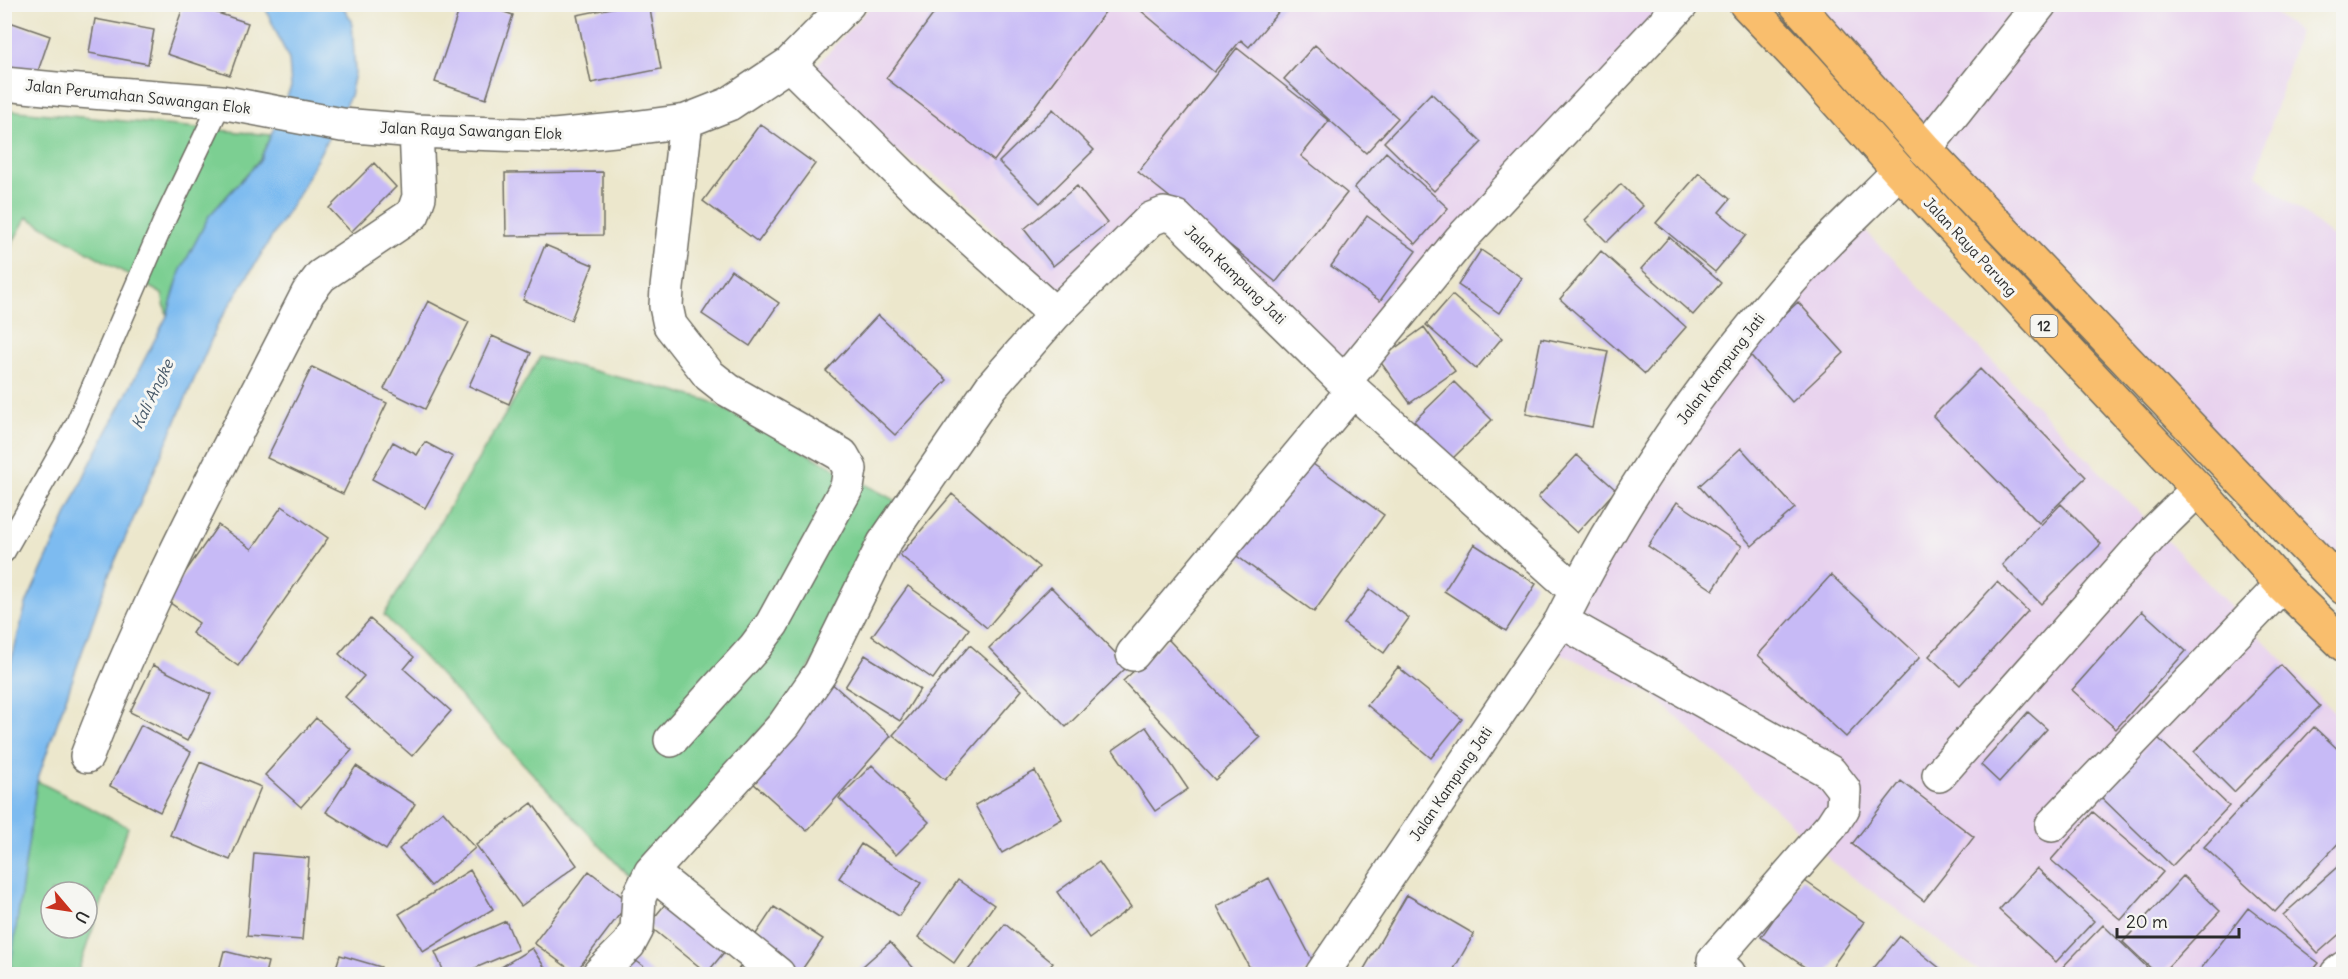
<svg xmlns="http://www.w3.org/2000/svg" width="2348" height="979" font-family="Delius,sans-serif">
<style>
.built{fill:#e8d2ee}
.green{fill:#7ccf92;stroke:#547d5e;stroke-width:1.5;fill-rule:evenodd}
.water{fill:#7dbbf0;stroke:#54738e;stroke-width:1.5}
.building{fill:#c7baf6}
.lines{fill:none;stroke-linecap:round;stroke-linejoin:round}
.lane-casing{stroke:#6f6d63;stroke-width:24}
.street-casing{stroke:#6f6d63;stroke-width:36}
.highway-casing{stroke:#6f6d63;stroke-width:36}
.lane{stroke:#fff;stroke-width:21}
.street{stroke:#fff;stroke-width:33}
.highway{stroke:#f9be6d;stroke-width:33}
.labels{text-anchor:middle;stroke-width:6;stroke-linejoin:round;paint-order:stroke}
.shield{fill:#f6f6f2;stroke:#686867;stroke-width:1.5}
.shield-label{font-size:14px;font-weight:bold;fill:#2b2b2b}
.street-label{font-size:15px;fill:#2b2b2b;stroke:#f6f6f2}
.water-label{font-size:16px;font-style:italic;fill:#445666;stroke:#f6f6f2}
</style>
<rect width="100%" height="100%" fill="#f6f6f2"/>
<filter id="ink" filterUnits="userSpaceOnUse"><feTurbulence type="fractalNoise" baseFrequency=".0167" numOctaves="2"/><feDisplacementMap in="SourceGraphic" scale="12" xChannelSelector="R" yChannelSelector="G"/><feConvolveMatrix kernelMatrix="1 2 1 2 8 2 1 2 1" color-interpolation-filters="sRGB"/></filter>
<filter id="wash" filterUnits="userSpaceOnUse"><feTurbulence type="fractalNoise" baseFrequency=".008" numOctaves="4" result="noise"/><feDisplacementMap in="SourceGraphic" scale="24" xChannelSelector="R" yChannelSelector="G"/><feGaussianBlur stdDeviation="1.35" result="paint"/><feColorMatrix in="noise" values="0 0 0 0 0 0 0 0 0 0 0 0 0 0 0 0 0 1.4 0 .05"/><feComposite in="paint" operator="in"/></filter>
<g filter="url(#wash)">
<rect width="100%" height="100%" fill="#ece7cc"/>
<path class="built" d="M 1651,4 L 1667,18 L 1346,369 L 1177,207 L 1053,296 L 955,189 L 797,87 L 872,5 Z
M 1804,5 L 2264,5 L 2299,32 L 2256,175 L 2343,245 L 2343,576 Z
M 1862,227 L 2343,722 L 2343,974 L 1983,974 L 1831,861 L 1653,695 L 1555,651 L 1591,587 L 1631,530 L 1730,356 Z"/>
<path class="green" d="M 7,110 L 271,135 L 260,159 L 209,216 L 180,272 L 167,316 L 162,294 L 27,217 L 5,256 L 4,121 Z
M 540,357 L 707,400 L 900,503 L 803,679 L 634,882 L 384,615 Z
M 37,781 L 128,827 L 77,974 L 9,974 ZM 51,892 L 87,892 L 87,928 L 51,928 Z"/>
<path class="water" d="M 264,5 L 342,5 L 352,21 L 355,73 L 350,96 L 298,195 L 219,322 L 109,575 L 37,781 L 10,971 L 9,974 L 5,974 L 5,685 L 26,604 L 87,470 L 167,316 L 180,272 L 209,216 L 260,160 L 271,135 L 291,87 L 289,60 Z"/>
<g id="blocks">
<path class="building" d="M 184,4 L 190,4 L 248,23 L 230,75 L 167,54 Z
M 461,4 L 481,4 L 513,15 L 486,99 L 435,82 Z
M 631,4 L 649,4 L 661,69 L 591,83 L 577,15 Z
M 941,4 L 1111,4 L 994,161 L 886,78 Z
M 1133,4 L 1285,4 L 1249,47 L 1241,40 L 1214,72 Z
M 95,19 L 154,30 L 148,64 L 89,53 Z
M 4,20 L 50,36 L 34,83 L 4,73 Z
M 1315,45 L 1398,118 L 1366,153 L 1284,79 Z
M 1237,48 L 1329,121 L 1301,156 L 1347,193 L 1276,282 L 1138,172 Z
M 1431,93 L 1482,142 L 1434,191 L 1384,142 Z
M 1053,109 L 1094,150 L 1040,203 L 999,162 Z
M 760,124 L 815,164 L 758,242 L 703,201 Z
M 1386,152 L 1448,208 L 1416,244 L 1354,188 Z
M 374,163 L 396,187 L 351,232 L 329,208 Z
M 603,172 L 603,235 L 506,236 L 505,173 Z
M 1699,173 L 1730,199 L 1719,212 L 1746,235 L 1715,272 L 1656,223 Z
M 1621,184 L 1643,206 L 1607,242 L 1585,220 Z
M 1077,186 L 1107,223 L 1053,266 L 1024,229 Z
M 1367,216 L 1416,251 L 1380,301 L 1331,266 Z
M 1669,237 L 1721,283 L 1693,315 L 1641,269 Z
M 545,245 L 593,265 L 571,320 L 523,300 Z
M 1481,250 L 1522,278 L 1499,313 L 1458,285 Z
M 1601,251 L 1686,327 L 1645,374 L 1560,299 Z
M 731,270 L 779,303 L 750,346 L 702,314 Z
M 1452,295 L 1502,338 L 1476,369 L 1426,325 Z
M 428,301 L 469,322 L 425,409 L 384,389 Z
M 1798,302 L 1844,353 L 1792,402 L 1746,350 Z
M 878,315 L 947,380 L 895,435 L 826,371 Z
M 1424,327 L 1455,371 L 1410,403 L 1379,360 Z
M 492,336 L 531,353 L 509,404 L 469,386 Z
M 1541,338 L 1608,351 L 1592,427 L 1526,414 Z
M 312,367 L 387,403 L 343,494 L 267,458 Z
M 1980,369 L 2086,477 L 2039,523 L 1933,416 Z
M 1454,382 L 1492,420 L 1451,460 L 1414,421 Z
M 393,442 L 417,455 L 425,442 L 453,457 L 425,508 L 372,479 Z
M 1741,448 L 1795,508 L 1752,546 L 1699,486 Z
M 1299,454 L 1384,515 L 1314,612 L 1230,551 Z
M 1577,455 L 1616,490 L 1577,533 L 1538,497 Z
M 952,494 L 1039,567 L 987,628 L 900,555 Z
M 1677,502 L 1742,546 L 1713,590 L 1648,546 Z
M 2061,504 L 2101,544 L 2041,604 L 2002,565 Z
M 282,506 L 328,538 L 238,666 L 192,633 L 199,623 L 166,600 L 218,525 L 252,549 Z
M 1474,544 L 1536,584 L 1506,631 L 1444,591 Z
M 1831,575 L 1920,657 L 1846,737 L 1758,655 Z
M 1997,582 L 2028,611 L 1960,685 L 1929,656 Z
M 908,586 L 969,629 L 933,679 L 872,636 Z
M 1051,587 L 1128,666 L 1066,727 L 989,648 Z
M 1370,589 L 1409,618 L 1384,653 L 1344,624 Z
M 2142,611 L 2186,651 L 2116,729 L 2072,690 Z
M 370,619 L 414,657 L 404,669 L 451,711 L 412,756 L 345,697 L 364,676 L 339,654 Z
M 1168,639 L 1260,738 L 1215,780 L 1123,681 Z
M 970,645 L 1022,690 L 945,780 L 893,735 Z
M 865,655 L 920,689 L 900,721 L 845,687 Z
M 153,665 L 211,694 L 187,741 L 130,712 Z
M 2281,665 L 2320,706 L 2234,792 L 2194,752 Z
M 1398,667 L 1462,719 L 1431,758 L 1367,705 Z
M 829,681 L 891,736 L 807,831 L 745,776 Z
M 2028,712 L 2047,729 L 1999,782 L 1981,765 Z
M 316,718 L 352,750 L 301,807 L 265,775 Z
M 141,725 L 191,752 L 160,812 L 110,786 Z
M 1146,727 L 1188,789 L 1155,811 L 1113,750 Z
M 2314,727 L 2344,755 L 2344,837 L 2275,912 L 2204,847 Z
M 2157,737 L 2229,806 L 2172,866 L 2100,796 Z
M 200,762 L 261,787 L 230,860 L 170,835 Z
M 872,765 L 929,822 L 896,855 L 839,798 Z
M 356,766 L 415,804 L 386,850 L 326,812 Z
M 1035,771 L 1062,819 L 1002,853 L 975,805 Z
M 1901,781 L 1974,837 L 1924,901 L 1852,844 Z
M 532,803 L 577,865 L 521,906 L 476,845 Z
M 443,811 L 475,848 L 431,886 L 399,849 Z
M 2093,812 L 2163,872 L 2121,920 L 2051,860 Z
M 861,844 L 921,883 L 899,916 L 839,878 Z
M 254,853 L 309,858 L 302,940 L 247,936 Z
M 2344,861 L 2344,930 L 2318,953 L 2283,915 Z
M 1099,862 L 1131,907 L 1089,938 L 1057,892 Z
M 2037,868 L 2094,921 L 2056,962 L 1999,910 Z
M 470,870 L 493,909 L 423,952 L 399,914 Z
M 589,871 L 629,902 L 575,973 L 534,943 Z
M 2183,876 L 2220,911 L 2161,974 L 2157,974 L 2123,942 Z
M 1269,878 L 1316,967 L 1301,974 L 1253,974 L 1217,906 Z
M 1802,879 L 1864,922 L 1827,974 L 1815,974 L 1761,937 Z
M 958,880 L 994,905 L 954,963 L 918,937 Z
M 1407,895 L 1474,934 L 1451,974 L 1361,974 Z
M 667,902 L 725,951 L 707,973 L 648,925 Z
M 774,907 L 823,939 L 799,974 L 792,974 L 748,946 Z
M 2248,908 L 2319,963 L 2310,974 L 2197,974 Z
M 506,921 L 518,950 L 461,974 L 445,974 L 435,952 Z
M 1005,924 L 1053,963 L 1044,974 L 965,974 Z
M 2103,925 L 2154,974 L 2056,974 Z
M 1900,936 L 1947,974 L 1869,974 Z
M 890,942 L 919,974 L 854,974 Z
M 532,948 L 549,974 L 490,974 Z
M 224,951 L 268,962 L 265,974 L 218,974 Z
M 340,955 L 381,967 L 379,974 L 334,974 Z
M 635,960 L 654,974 L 623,974 Z
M 742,964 L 758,974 L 735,974 Z"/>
</g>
</g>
<g filter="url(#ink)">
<use href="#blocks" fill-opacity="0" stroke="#6f6d63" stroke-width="1.5"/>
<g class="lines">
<defs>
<path id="lane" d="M 4,552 L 76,425 L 164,221 L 221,102"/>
<path id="street" d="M 789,64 L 921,194 L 1055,314 L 1151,219 L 1164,214 L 1176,217 L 1344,382 L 1576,591
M 4,84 L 66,90 L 221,102 L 342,125 L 416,131 L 554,136 L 625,129 L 686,121 L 729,104 L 789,64 L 848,4
M 1925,149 L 2040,4
M 1344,382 L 1461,239 L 1682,4
M 1561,621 L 1830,772 L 1844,790 L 1843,808 L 1832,825 L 1714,960 L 1729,974
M 1133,654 L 1353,390
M 671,740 L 755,647 L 772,624 L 847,487 L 850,469 L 842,455 L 728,390 L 709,375 L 670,325 L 666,306 L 667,288 L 686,121
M 87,756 C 147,596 231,445 308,293 L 321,276 L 413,214 L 419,197 L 416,131
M 1939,775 L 2155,531 L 2198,489
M 2052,825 L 2282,585
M 651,872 L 778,974
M 599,974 L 629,944 L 637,929 L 639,897 L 651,872 L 784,725 L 820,673 L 884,543 L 992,386 L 1055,314
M 1322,974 L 1561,621 C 1621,501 1700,386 1787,285 C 1821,245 1862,209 1899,171
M 2337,974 L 2344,968"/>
<path id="highway" d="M 1746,4 L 1805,66 L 1899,171 L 2198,489 L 2282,585 L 2344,645
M 1796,4 L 1925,149 L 2344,588"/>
</defs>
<use href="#lane" class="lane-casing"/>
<use href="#street" class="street-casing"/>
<use href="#highway" class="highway-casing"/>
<use href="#lane" class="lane"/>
<use href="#street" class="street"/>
<use href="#highway" class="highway"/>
</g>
</g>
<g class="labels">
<rect class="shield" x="2030.5" y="315" width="27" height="22" rx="4.5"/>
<g class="shield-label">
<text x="2044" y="331">12</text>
</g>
<g class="street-label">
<text transform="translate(138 97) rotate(6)" y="5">Jalan Perumahan Sawangan Elok</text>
<text transform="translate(471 131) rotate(2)" y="5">Jalan Raya Sawangan Elok</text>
<text transform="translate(1970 247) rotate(47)" y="5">Jalan Raya Parung</text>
<text transform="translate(1235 275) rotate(44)" y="5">Jalan Kampung Jati</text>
<text transform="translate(1721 369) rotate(-53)" y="5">Jalan Kampung Jati</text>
<text transform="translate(1451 784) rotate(-56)" y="5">Jalan Kampung Jati</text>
</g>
<g class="water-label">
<text transform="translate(152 394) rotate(-64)" y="6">Kali Angke</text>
</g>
</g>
<rect width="2348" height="979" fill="none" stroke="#f6f6f2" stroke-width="24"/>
<g transform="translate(69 910) rotate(119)"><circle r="28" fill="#f6f6f2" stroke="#a5a5a2" stroke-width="1.5"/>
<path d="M0-4.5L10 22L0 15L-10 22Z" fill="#c8321e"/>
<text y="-9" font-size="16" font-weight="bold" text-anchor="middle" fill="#2b2b2b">U</text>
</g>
<path d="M2117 928v9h122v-9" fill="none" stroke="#2b2b2b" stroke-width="3"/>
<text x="2126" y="928" font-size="18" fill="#2b2b2b" stroke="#f6f6f2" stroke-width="4.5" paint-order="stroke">20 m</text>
</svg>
